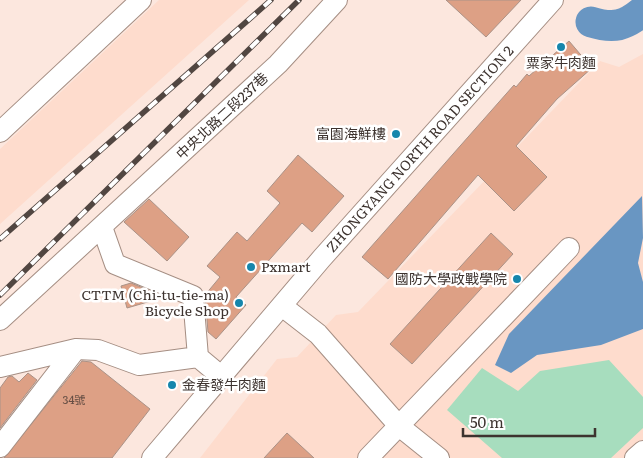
<svg xmlns="http://www.w3.org/2000/svg" width="643" height="458" font-family="Literata,'Noto Sans TC',serif">
<style>
.built{fill:#fedccd}
.green{fill:#a7ddbe}
.water{fill:#6996c2}
.lines{fill:none;stroke-linecap:round;stroke-linejoin:round}
.river{stroke:#6996c2;stroke-width:31}
.building{fill:#dda085;stroke:#aa9287}
.minor-casing{stroke:#a58e83;stroke-width:22}
.minor{stroke:#fff;stroke-width:20}
.rail-casing{stroke:#514641;stroke-width:5.5}
.rail{stroke:#fff;stroke-width:4;stroke-dasharray:11;stroke-linecap:butt}
.poi-dot{fill:#1686ac;stroke:#fff;stroke-width:2}
.labels{text-anchor:middle;stroke-width:5;stroke-linejoin:round;paint-order:stroke}
.number-label{font-size:11px;fill:#654e44}
.poi-label{font-size:14px;fill:#3d332f;stroke:#fff;text-anchor:end}
.street-label{font-size:14px;fill:#3d332f;stroke:#fff}
</style>
<rect width="100%" height="100%" fill="#fce7de"/>
<path class="built" d="M 159,0 L 249,0 L 0,224 L 0,149 Z
M 643,54 L 643,458 L 200,458 L 277,359 L 297,357 L 336,315 L 358,312 L 600,61 L 619,67 Z"/>
<path class="green" d="M 609,360 L 643,397 L 643,428 L 611,458 L 502,458 L 447,410 L 482,368 L 518,391 L 540,371 Z"/>
<path class="water" d="M 642,196 L 643,238 L 638,263 L 643,282 L 643,329 L 601,345 L 537,355 L 511,373 L 495,365 L 509,334 Z"/>
<g class="lines">
<path class="river" d="M 591,22 C 614,29 625,26 643,11"/>
</g>
<path class="building" d="M 446,0 L 521,0 L 486,37 Z
M 569,41 L 592,68 L 557,99 L 516,146 L 547,177 L 514,211 L 478,175 L 388,279 L 362,257 L 514,85 L 516,87 L 527,74 L 529,76 Z
M 298,155 L 344,196 L 312,232 L 302,223 L 271,258 L 236,297 L 246,305 L 216,339 L 208,332 L 205,295 L 220,277 L 207,266 L 237,232 L 247,241 L 280,203 L 267,191 Z
M 149,199 L 189,237 L 167,261 L 124,222 Z
M 491,233 L 513,254 L 412,364 L 390,344 Z
M 131,283 L 148,290 L 151,301 L 127,308 L 121,286 Z
M 82,361 L 91,362 L 150,409 L 112,458 L 4,458 Z
M 28,373 L 37,380 L 0,428 L 0,388 L 8,377 L 12,376 L 19,382 Z
M 287,433 L 314,458 L 264,458 Z"/>
<g class="lines">
<defs>
<path id="minor" d="M 0,132 L 141,0
M 102,227 L 115,264 L 193,296 L 198,357
M 282,306 L 318,334 L 399,426 L 439,458
M 0,320 L 278,64 L 337,0
M 0,367 L 76,349 L 98,350 L 139,365 L 198,357 L 222,377
M 0,447 L 76,349
M 152,458 L 322,258 L 553,0
M 368,458 L 569,248
M 635,458 L 643,451"/>
</defs>
<use href="#minor" class="minor-casing"/>
<use href="#minor" class="minor"/>
<defs>
<path id="rail" d="M 0,239 L 271,0
M 0,295 L 299,0"/>
</defs>
<use href="#rail" class="rail-casing"/>
<use href="#rail" class="rail"/>
</g>
<g class="poi-dot">
<circle cx="561" cy="47" r="5"/>
<circle cx="396" cy="134" r="5"/>
<circle cx="251" cy="267" r="5"/>
<circle cx="517" cy="279" r="5"/>
<circle cx="239" cy="303" r="5"/>
<circle cx="172" cy="385" r="5"/>
</g>
<g class="labels">
<g class="number-label">
<text x="74" y="404">34號</text>
</g>
<g class="poi-label">
<text x="561" y="68" text-anchor="middle">粟家牛肉麵</text>
<text x="386" y="139">富園海鮮樓</text>
<text x="261" y="272" text-anchor="start">Pxmart</text>
<text x="507" y="284">國防大學政戰學院</text>
<text x="229" y="300">CTTM (Chi-tu-tie-ma)<tspan x="229" dy="16">Bicycle Shop</tspan></text>
<text x="182" y="390" text-anchor="start">金春發牛肉麵</text>
</g>
<g class="street-label">
<text transform="translate(222 116) rotate(-43)" y="5">中央北路二段237巷</text>
<text transform="translate(420 149) rotate(-48)" y="5">ZHONGYANG NORTH ROAD SECTION 2</text>
</g>
</g>
<path d="M463 428v8h132v-8" fill="none" stroke="#3d332f" stroke-width="2.5"/>
<text x="470" y="428" font-size="15" fill="#3d332f" stroke="#ffffff" stroke-width="4" paint-order="stroke">50 m</text>
</svg>
